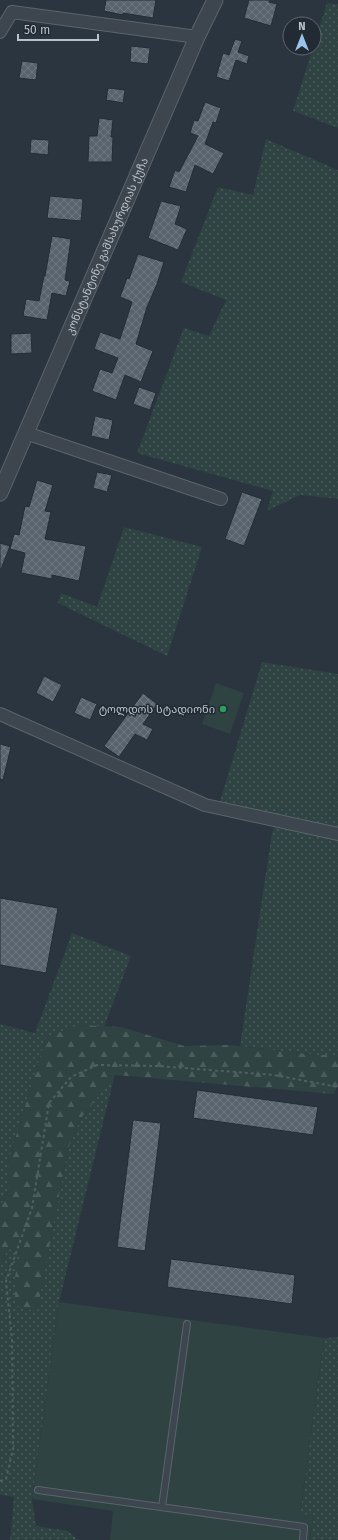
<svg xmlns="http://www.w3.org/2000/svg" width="338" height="1540" font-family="'Fira Sans','Noto Sans Georgian',sans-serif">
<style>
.green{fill:url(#green-dots)}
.forest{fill:url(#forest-firs)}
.pitch{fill:#2f4342}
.building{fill:url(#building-cross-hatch);stroke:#242d36}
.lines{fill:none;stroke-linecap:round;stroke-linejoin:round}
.service-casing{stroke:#5b646c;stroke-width:8}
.minor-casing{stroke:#5b646c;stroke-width:14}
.tertiary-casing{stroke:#5b646c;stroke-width:17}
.path{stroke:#4e6060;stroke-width:2;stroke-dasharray:3 3;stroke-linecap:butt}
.service{stroke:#3d464f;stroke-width:6}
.minor{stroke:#3d464f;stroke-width:12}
.tertiary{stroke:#3d464f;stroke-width:15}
.leisure-dot{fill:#2e9e5b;stroke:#222b34;stroke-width:1.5}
.labels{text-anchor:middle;stroke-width:3;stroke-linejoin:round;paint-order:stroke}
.street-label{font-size:11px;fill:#bac1c9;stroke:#222b34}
.poi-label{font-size:11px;fill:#bac1c9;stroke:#222b34;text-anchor:end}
</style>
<defs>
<pattern id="green-dots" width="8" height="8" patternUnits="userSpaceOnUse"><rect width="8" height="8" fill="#2f4342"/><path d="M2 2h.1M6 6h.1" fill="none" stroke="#4b5c5c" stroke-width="1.8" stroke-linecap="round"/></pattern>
<pattern id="forest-firs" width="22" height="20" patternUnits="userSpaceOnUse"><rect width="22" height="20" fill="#2f4342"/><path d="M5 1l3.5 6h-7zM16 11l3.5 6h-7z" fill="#4b5c5c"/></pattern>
<pattern id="building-cross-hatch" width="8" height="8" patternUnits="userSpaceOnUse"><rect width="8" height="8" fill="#58636e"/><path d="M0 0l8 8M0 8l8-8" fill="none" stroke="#6e7881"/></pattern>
</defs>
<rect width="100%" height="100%" fill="#2a353f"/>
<path class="green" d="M 327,3 L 338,4 L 338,128 L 293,111 Z
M 266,139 L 338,170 L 338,499 L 300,495 L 267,511 L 273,491 L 137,453 L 184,328 L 209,336 L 226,300 L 181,282 L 218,187 L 253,195 Z
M 124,527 L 202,547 L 167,656 L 58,603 L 61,593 L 97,607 Z
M 262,662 L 338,674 L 338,779 L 325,824 L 338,781 L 338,1055 L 316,1055 L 240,1046 L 272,833 L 276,821 L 217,808 L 221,798 Z
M 72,933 L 131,956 L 104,1027 L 77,1025 L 46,1038 L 8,1162 L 8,1192 L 0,1207 L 0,1024 L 35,1033 Z
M 115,1074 L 59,1302 L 32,1499 L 36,1526 L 68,1531 L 78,1540 L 10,1540 L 14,1497 L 0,1495 L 0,1266 L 8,1249 L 22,1252 L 15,1276 L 37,1311 L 68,1148 L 81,1118 Z
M 338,1337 L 338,1540 L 310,1540 L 313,1516 L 300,1514 L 324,1338 Z"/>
<path class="forest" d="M 77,1025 L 121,1027 L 184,1046 L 229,1045 L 316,1055 L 338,1055 L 338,1087 L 337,1087 L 334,1094 L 115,1075 L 81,1118 L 68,1148 L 37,1312 L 15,1305 L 15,1276 L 21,1252 L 8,1249 L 0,1266 L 0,1207 L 8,1192 L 8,1162 L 46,1038 Z"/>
<path class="pitch" d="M 216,683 L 244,693 L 230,734 L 202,724 Z
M 59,1302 L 324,1338 L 300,1513 L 313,1516 L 310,1540 L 110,1540 L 113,1511 L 32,1499 Z"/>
<path class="building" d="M 106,0 L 156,0 L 153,18 L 123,13 L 123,15 L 104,11 Z
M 249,0 L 270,0 L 269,2 L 277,4 L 271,26 L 244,18 Z
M 235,39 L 242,41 L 238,52 L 249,56 L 247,64 L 236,60 L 229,81 L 216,77 L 223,53 L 229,55 Z
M 131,46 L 150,48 L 148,64 L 130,62 Z
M 22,61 L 38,63 L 36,80 L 19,78 Z
M 108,88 L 125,90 L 123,103 L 106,100 Z
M 205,102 L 221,108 L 216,123 L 213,122 L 205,144 L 224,153 L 213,174 L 195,165 L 186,192 L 169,187 L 175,170 L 179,172 L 198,136 L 190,133 L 194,120 L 198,121 Z
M 99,118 L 113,120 L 111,137 L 113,137 L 112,162 L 88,162 L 89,136 L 97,136 Z
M 31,139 L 49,140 L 48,155 L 30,153 Z
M 50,196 L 83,199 L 81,221 L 47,218 Z
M 161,201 L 181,206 L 175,224 L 187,229 L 178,250 L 148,238 Z
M 52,236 L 71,239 L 65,280 L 70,281 L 66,296 L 52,293 L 47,320 L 23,316 L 26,299 L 39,301 L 44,276 L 45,276 Z
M 138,254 L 164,262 L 157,284 L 147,307 L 136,344 L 153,351 L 141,382 L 125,375 L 116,400 L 92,391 L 100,369 L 112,373 L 118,358 L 94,349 L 100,332 L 120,339 L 132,302 L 120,297 L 127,278 L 129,279 Z
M 31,333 L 32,353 L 11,354 L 11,334 Z
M 139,387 L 156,393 L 150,410 L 133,404 Z
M 95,416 L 113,420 L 109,440 L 91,436 Z
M 97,472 L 112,475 L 107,492 L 93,488 Z
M 37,480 L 53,485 L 45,511 L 51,512 L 45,539 L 86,546 L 79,581 L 52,575 L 52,579 L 21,573 L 25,553 L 10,549 L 14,534 L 19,535 L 25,506 L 29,507 Z
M 242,492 L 262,499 L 244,546 L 225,539 Z
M 0,543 L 10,546 L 1,569 L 0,569 Z
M 44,676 L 62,685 L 53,702 L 36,693 Z
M 143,693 L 157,704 L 143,724 L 153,729 L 147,740 L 135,734 L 119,757 L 104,746 Z
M 81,697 L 97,704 L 90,720 L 74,713 Z
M 0,744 L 11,747 L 3,780 L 0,779 Z
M 0,898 L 58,908 L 46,973 L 0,965 Z
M 197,1090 L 318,1107 L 313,1135 L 193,1118 Z
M 133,1120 L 161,1123 L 145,1251 L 117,1247 Z
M 171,1259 L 295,1275 L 292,1304 L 167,1287 Z"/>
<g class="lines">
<defs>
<path id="service" d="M 38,1490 L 304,1527 L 303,1540
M 162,1507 L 187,1324"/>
<path id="minor" d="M 0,32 L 12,12 L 197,37
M 26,433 L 221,499
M 0,714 L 205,805 L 338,834"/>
<g id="tertiary">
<path id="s1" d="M 0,493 L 197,37 L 215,0"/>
</g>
</defs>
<use href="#service" class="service-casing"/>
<use href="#minor" class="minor-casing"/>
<use href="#tertiary" class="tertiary-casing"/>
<path class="path" d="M 0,1481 L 6,1479 L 13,1449 L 12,1339 L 6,1281 L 32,1208 L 49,1103 L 71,1077 L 97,1065 L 158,1066 L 274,1075 L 338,1087"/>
<use href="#service" class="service"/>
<use href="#minor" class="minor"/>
<use href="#tertiary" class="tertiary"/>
</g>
<circle class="leisure-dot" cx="223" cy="709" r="4"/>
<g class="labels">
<g class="street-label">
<text dy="4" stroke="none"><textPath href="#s1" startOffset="269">კონსტანტინე გამსახურდიას ქუჩა</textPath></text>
</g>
<g class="poi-label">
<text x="215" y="713">ტოლდოს სტადიონი</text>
</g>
</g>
<g transform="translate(302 36)"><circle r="19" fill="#222b34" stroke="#5f6770"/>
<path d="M0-3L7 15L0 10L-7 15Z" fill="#9cc3ec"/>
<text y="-6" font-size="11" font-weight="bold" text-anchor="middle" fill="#bac1c9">N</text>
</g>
<path d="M18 34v6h80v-6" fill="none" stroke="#bac1c9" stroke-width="2"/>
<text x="24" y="34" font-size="12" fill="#bac1c9" stroke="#222b34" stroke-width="3" paint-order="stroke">50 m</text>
</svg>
